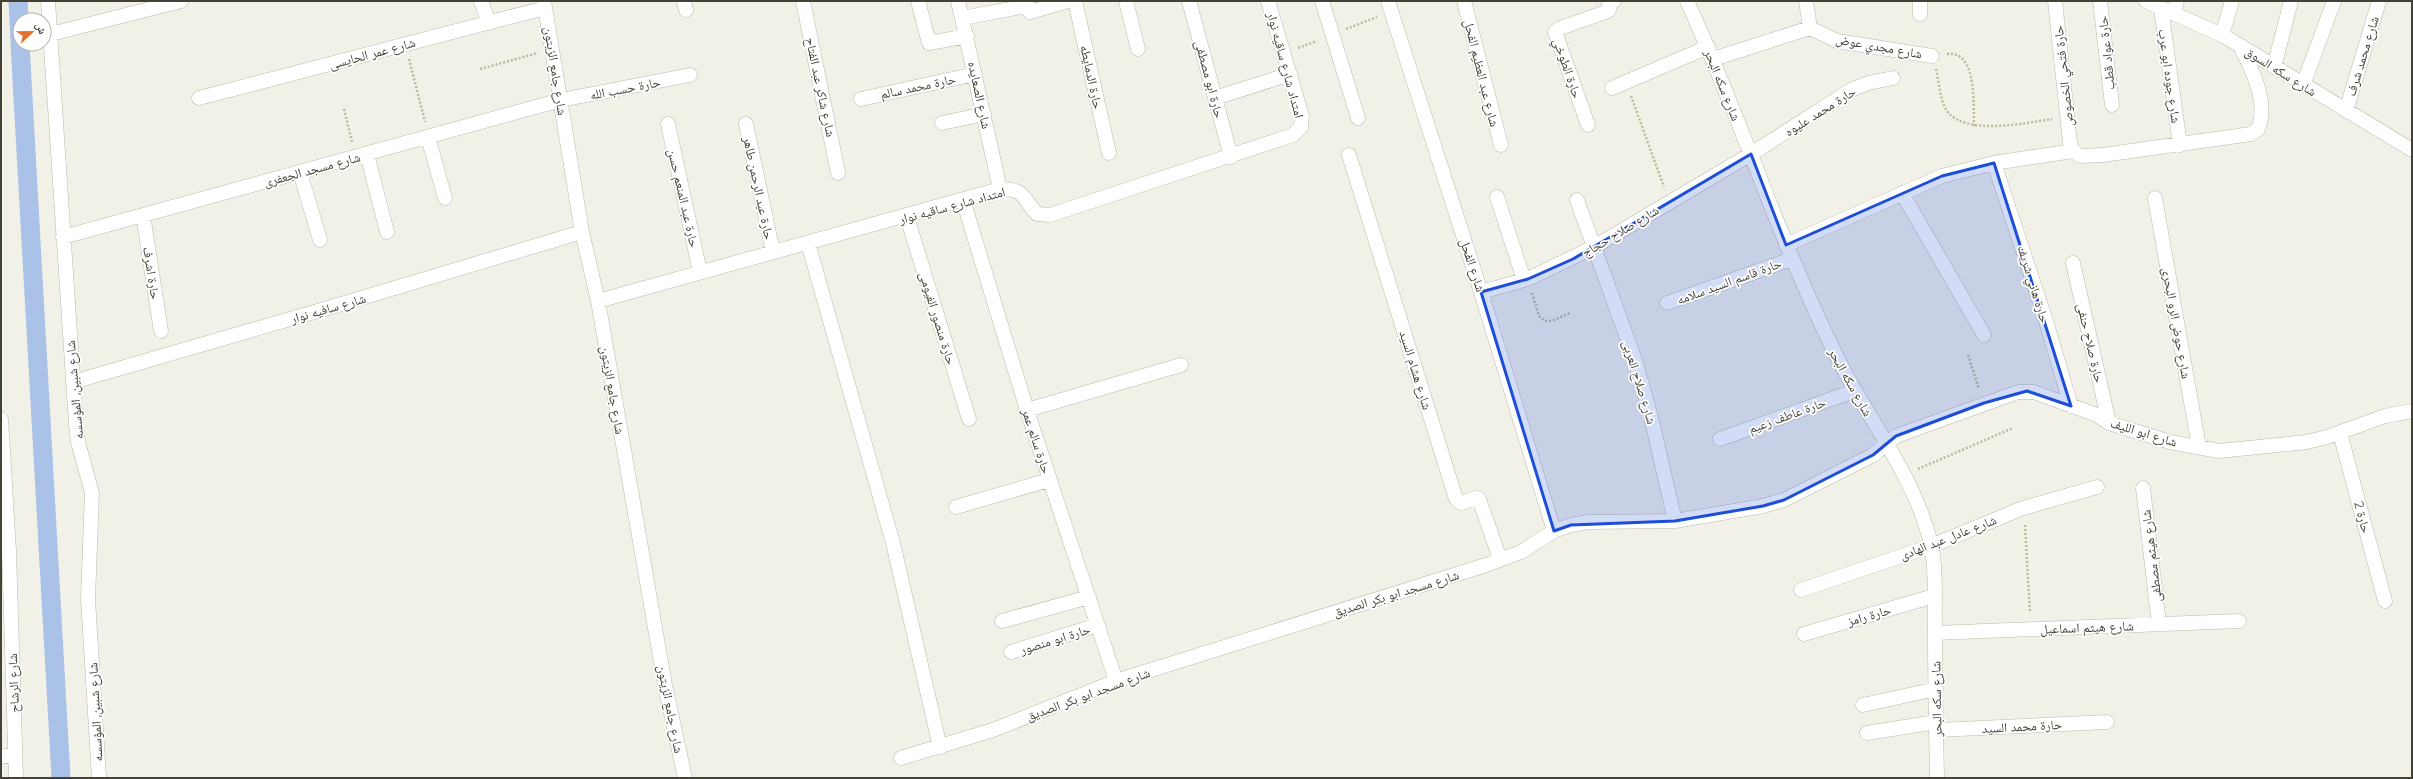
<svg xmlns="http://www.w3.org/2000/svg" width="2413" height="779" font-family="Quicksand,'Noto Naskh Arabic',sans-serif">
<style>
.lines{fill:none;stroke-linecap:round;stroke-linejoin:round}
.canal{stroke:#abc2e8;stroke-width:19}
.minor-casing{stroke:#bcbaab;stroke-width:15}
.path{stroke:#bdb99e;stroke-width:2.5;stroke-dasharray:2 2;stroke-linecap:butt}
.minor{stroke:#fff;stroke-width:14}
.marked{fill:#1d4ed8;fill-opacity:0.2;stroke:#1d4ed8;stroke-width:3;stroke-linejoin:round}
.labels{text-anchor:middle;stroke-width:3.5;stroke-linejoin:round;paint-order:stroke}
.street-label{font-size:13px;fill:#444237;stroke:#fff}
</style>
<rect width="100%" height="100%" fill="#f2f1e8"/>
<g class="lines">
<path class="canal" d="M 18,1 L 20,40
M 20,44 L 61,778"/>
<defs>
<path id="minor" d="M 48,1 L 76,424 L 78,442 L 92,493 L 88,599 L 99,778
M 481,1 L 489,23
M 544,1 L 582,232 L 598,301 L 665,685 L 685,778
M 684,1 L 686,10
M 803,1 L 838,173
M 918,1 L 929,43 L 967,36
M 958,1 L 1000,189
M 1075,1 L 1109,153
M 1126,1 L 1138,49
M 1189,1 L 1231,157
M 1322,1 L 1358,118
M 1388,1 L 1481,292 L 1554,531
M 1464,1 L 1501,145
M 1687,1 C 1740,116 1778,237 1834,351 C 1865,416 1914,473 1931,544 C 1937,572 1934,604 1935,632 C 1935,681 1936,729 1937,778
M 1806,1 L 1810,28
M 2055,1 L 2070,143 L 2073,151
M 2100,1 L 2112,105
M 2146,1 L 2224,36 L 2412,150
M 2161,8 L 2180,145
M 1030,12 L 1068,1
M 2174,13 L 2177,1
M 1920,14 L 1920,1
M 962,18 L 1021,7 L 1027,1
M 51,34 L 181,1
M 2222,35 L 2232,1
M 1713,59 L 1810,28 L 1837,41 L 1932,56
M 2274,67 L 2291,1
M 2303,85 L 2334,1
M 1612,88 L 1708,47
M 199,98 L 545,8
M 1215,98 L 1290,74
M 861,99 L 975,74
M 2346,111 L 2379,1
M 942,123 L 984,114
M 668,124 L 700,272
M 746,124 L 773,252
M 1588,125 L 1555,32 L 1560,28 L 1606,12 L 1609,10 L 1609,4 L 1614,1
M 428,137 L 445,198
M 367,154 L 387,232
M 1349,155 L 1456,499 L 1461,503 L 1476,498 L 1479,499 L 1500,559
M 1994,163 L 2046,321 L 2071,406
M 300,172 L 320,240
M 1902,193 L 1984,335
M 1497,197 L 1524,280
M 2155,198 L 2199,447
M 963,200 L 1027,410 L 1116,681
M 1577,200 L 1635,360 L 1651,417 L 1675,521
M 143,215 L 161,331
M 907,217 L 969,419
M 63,237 L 561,100 L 690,75
M 808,243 L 893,543 L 940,747
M 1786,245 L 1942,176 L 1994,163 L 2073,151 L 2080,156 L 2103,155 L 2251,134 L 2258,129 C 2269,103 2252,69 2240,46
M 2073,263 L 2109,423
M 1481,292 L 1528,279 L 1594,247 L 1751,154 L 1851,90 L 1868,83 L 1893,78
M 598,301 L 1000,189 C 1026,189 1021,197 1037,214 L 1050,215 L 1293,135 L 1301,127 L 1302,116 L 1268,1
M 1667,303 L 1792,259
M 73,382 L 328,308 L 582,232
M 1027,410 L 1181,365
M 1,419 L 9,551 L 16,778
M 2340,433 L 2385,601
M 1720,439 L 1854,391
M 2143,488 L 2159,624
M 956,507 L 1049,480
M 1801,590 L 1931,546 L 2023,508 L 2097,487
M 1002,621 L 1089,597
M 1935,633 L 2239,621
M 1804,634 L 1934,596
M 1011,652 L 1098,625
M 1863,705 L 1936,689
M 1937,730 L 2107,722
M 1867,733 L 1936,722
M 1,757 L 15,754
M 901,758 L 993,730 L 1116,681 L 1486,565 L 1521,552 L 1554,531 L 1571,525 L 1588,522 L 1675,521 L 1763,506 L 1784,500 L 1873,455 L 1896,436 L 2018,392 L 2034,392 L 2097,415 L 2109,423 L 2170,442 L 2219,451 L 2307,442 L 2327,437 L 2385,416 L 2412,411"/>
</defs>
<use href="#minor" class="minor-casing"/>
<path class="path" d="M 1346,29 L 1377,17
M 1298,48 L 1317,41
M 1947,54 C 1978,50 1973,106 1974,126
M 409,59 L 425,122
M 480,69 L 538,53
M 1936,69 C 1939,81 1940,101 1947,111 C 1965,136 2025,123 2052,119
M 1631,96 L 1664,187
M 344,109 L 352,142
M 1532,293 L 1539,316 L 1545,321 L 1552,321 L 1570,313
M 1968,355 L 1979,389
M 1918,469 L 2013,428
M 2025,525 L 2030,613"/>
<use href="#minor" class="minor"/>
</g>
<path class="marked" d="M 1751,154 L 1786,245 L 1942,176 L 1994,163 L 2071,406 L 2027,391 L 1984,403 L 1896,436 L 1873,455 L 1784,500 L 1763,506 L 1675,521 L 1571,525 L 1554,531 L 1481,292 L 1528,279 L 1573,259 Z"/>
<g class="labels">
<g class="street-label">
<text transform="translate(1879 46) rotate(10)" y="5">شارع مجدي عوض</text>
<text transform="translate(372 53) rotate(-15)" y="5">شارع عمر الحايسى</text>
<text transform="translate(2106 53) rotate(-96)" y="5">حارة عواد قطب</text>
<text transform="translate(2362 56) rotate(-73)" y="5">شارع محمد شرف</text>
<text transform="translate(1286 65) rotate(75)" y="5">امتداد شارع ساقيه نوار</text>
<text transform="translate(1568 68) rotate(71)" y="5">حارة الطوخي</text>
<text transform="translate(556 71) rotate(81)" y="5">شارع جامع الزيتون</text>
<text transform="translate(2281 71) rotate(32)" y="5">شارع سكه السوق</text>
<text transform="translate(1482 73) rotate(76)" y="5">شارع عبد العظيم الفحل</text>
<text transform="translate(2063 76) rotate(-96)" y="5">حارة فتحي الخصوص</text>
<text transform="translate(2170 76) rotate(82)" y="5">شارع جوده ابو عرب</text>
<text transform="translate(1092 77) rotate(78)" y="5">حارة الدمايطه</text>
<text transform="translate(1210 79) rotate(75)" y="5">حارة ابو مصطفى</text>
<text transform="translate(1723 85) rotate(68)" y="5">شارع سكه البحر</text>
<text transform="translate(918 86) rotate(-12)" y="5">حارة محمد سالم</text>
<text transform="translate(821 87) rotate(78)" y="5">شارع شاكر عبد الفتاح</text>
<text transform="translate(625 88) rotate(-11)" y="5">حارة حسب الله</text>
<text transform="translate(980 95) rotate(78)" y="5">شارع الصعايده</text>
<text transform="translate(1820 111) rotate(-32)" y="5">حارة محمد عليوه</text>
<text transform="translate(312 169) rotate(-15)" y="5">شارع مسجد الجعفرى</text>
<text transform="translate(759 188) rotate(78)" y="5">حارة عبد الرحمن طاهر</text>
<text transform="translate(684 198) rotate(77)" y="5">حارة عبد المنعم حسن</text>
<text transform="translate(952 205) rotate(-15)" y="5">امتداد شارع ساقيه نوار</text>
<text transform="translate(1620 231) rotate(-31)" y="5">شارع صلاح حجاج</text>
<text transform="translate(1473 265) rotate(72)" y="5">شارع الفحل</text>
<text transform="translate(152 273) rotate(81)" y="5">حارة اشرف</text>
<text transform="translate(1729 281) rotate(-20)" y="5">حارة قاسم السيد سلامه</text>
<text transform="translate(2034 284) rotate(73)" y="5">حارة هاني شريف</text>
<text transform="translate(328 308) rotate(-16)" y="5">شارع سافيه نوار</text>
<text transform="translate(938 318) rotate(73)" y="5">حارة منصور الفيومى</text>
<text transform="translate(2177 323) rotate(80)" y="5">شارع حوض الرو البحرى</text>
<text transform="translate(2091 343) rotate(77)" y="5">حارة صلاح حنفى</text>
<text transform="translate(1416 370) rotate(73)" y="5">شارع هشام السيد</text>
<text transform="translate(1640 382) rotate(73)" y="5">شارع صلاح العربى</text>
<text transform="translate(1851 382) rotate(61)" y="5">شارع سكه البحر</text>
<text transform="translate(74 390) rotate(-95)" y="5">شارع شبين, المؤسسه</text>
<text transform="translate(613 390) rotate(80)" y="5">شارع جامع الزيتون</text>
<text transform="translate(1787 415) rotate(-20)" y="5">حارة عاطف زعيم</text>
<text transform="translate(2144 432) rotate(17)" y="5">شارع ابو الليف</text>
<text transform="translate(1037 441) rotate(72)" y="5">حارة سالم عمر</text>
<text transform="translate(2363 517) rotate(75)" y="5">حارة 2</text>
<text transform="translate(1948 537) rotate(-21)" y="5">شارع عادل عبد الهادى</text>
<text transform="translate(2151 556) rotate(-97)" y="5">شارع هيثم مصطفى</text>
<text transform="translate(1396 593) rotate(-17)" y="5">شارع مسجد ابو بكر الصديق</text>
<text transform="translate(1869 615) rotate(-16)" y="5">حارة رامز</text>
<text transform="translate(2087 627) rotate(-2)" y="5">شارع هيثم اسماعيل</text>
<text transform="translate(1055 639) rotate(-17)" y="5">حارة ابو منصور</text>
<text transform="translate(13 683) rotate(-92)" y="5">شارع الرشاح</text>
<text transform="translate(1088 694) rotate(-20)" y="5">شارع مسجد ابو بكر الصديق</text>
<text transform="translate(1936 699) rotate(-91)" y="5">شارع سكه البحر</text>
<text transform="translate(671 709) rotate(79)" y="5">شارع جامع الزيتون</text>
<text transform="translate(95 712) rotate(-93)" y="5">شارع شبين, المؤسسه</text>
<text transform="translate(2022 726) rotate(-3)" y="5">حارة محمد السيد</text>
</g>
</g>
<rect width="2413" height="779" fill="none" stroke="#444237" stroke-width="4"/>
<g transform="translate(32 32) rotate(68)"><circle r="19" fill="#ffffff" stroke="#b4b3af"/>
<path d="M0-3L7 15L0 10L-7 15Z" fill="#e2712f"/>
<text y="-6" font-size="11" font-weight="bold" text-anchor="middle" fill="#444237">ش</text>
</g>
</svg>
